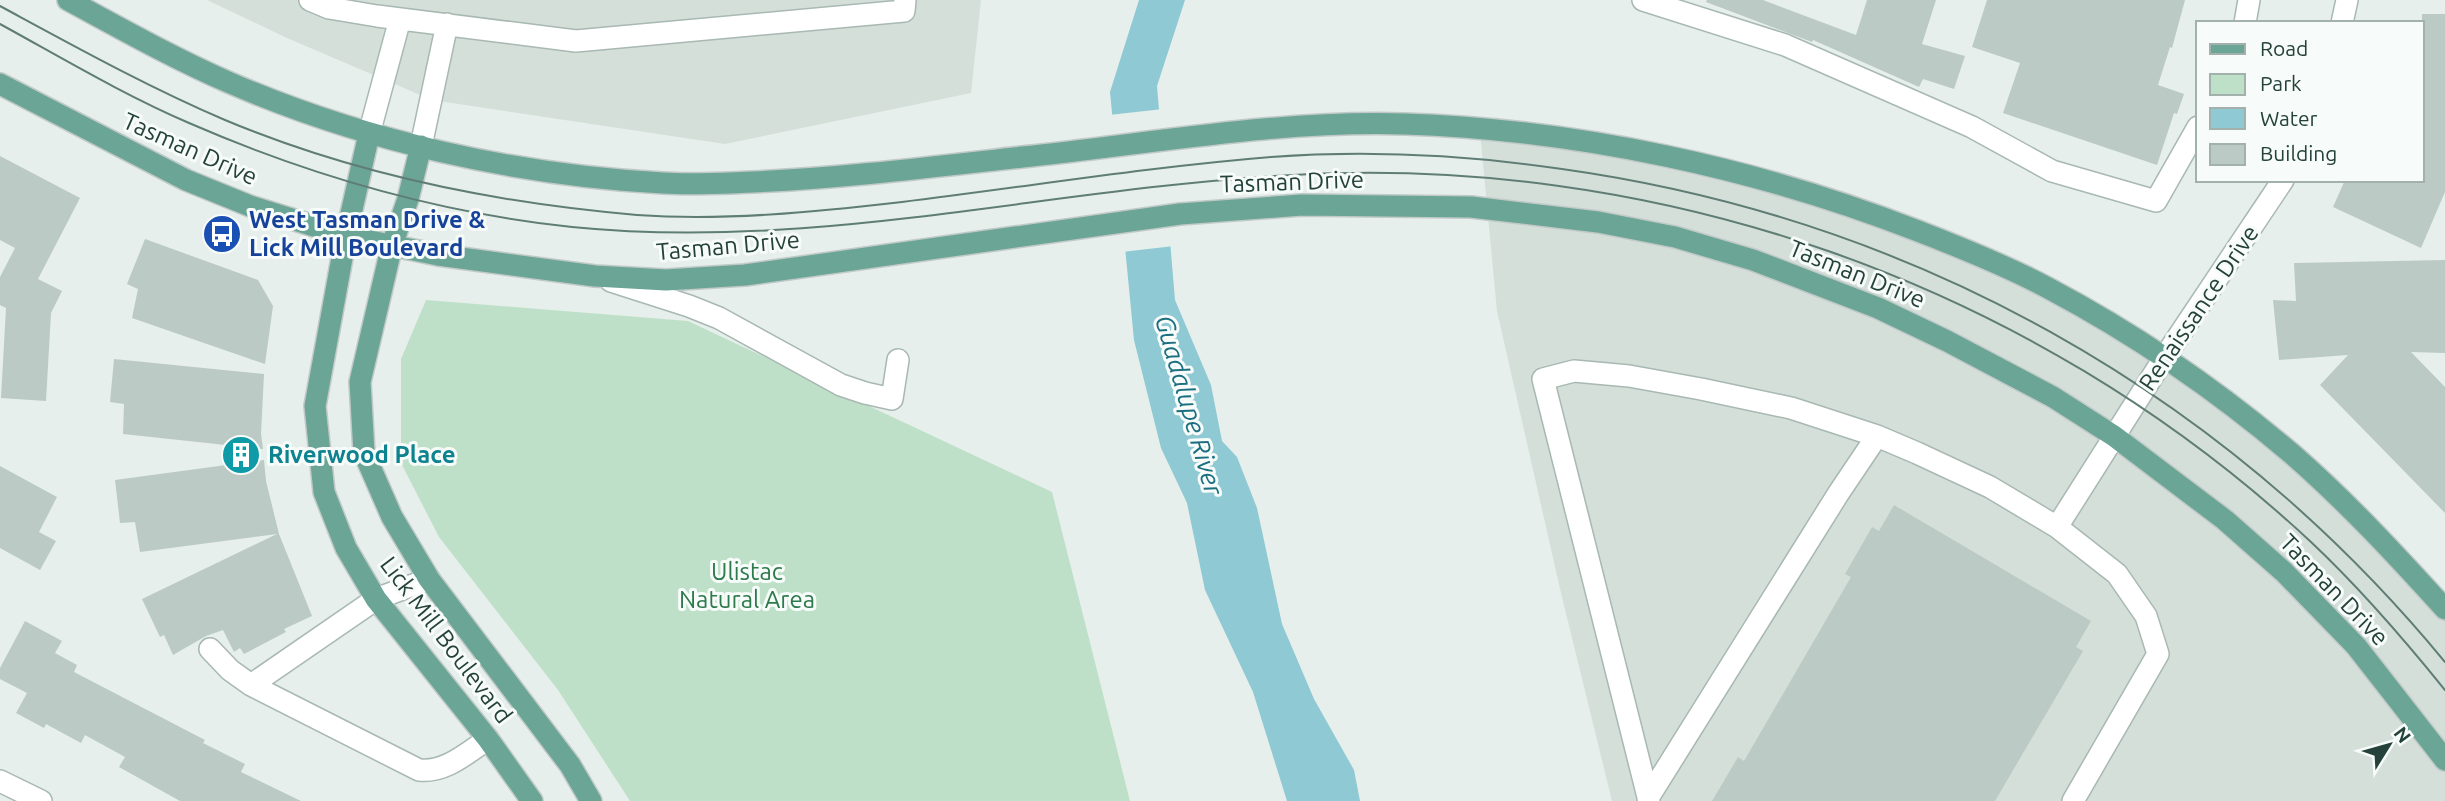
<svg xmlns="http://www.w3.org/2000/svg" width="2445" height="801" font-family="Ubuntu,sans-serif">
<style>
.built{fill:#d4dfda}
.green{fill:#bfe0c8}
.water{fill:#8ec9d4}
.pier{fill:#e6efeb}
.building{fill:#bbcac4}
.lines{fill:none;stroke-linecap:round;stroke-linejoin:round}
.minor-casing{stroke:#a8b8b2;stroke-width:24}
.major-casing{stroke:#c2cac8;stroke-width:24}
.minor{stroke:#fff;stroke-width:21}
.major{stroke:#6aa596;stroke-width:21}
.tram{stroke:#5f7d75;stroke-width:2}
.labels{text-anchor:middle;stroke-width:6;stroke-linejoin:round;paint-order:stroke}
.street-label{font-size:24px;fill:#24423a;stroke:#f7fbf9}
.transit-label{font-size:24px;font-weight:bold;fill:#164399;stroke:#f7fbf9;text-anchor:start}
.culture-label{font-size:24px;font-weight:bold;fill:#0d838f;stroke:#f7fbf9;text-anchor:start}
.park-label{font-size:24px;fill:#2d7a4b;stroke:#f7fbf9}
.water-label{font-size:26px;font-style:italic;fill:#1c6f80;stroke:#f7fbf9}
</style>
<rect width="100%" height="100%" fill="#e6efeb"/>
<path class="built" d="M 207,0 L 981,0 L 971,93 L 725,144 L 432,100 L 287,38 Z
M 1480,132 L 1680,162 L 2008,268 L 2165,357 L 2339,497 L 2445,612 L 2445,801 L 1612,801 L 1561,593 L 1497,311 Z"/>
<path class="green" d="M 426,300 L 688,321 L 1052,492 L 1130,801 L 630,801 L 558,690 L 439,537 L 401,463 L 401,359 Z"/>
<path class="water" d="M 1139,0 L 1185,0 L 1157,86 L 1175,300 L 1211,385 L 1222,441 L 1237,457 L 1257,508 L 1282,624 L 1314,699 L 1354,770 L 1360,801 L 1287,801 L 1253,692 L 1205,590 L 1187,503 L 1161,448 L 1134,340 L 1110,92 Z"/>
<path class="pier" d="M 1163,109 L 1174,246 L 1122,252 L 1109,115 Z"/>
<path class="building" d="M 1707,0 L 1763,0 L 1856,35 L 1867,0 L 1936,0 L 1922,44 L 1965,56 L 1954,89 L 1923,79 L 1919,87 L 1813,40 L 1812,42 L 1706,2 Z
M 1987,0 L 2185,0 L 2172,48 L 2170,47 L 2158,85 L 2184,94 L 2177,114 L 2174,113 L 2157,165 L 2003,113 L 2020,63 L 1972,47 Z
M 2422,14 L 2445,14 L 2445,192 L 2421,248 L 2333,207 L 2345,180 L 2422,180 Z
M 0,156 L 80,198 L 38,279 L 62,291 L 51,313 L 46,401 L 1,398 L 6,308 L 0,305 L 0,277 L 15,248 L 0,240 Z
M 145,239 L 258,280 L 273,306 L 265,364 L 132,318 L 138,289 L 127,284 Z
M 2445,260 L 2445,353 L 2411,352 L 2445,387 L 2445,513 L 2320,385 L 2348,355 L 2279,360 L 2273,300 L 2296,301 L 2294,263 Z
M 114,359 L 264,374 L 261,434 L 263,449 L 123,434 L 124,404 L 110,402 Z
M 264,460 L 266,481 L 279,534 L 312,616 L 284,629 L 286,632 L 244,654 L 240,648 L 234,652 L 223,630 L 206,636 L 173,655 L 164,635 L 160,637 L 142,599 L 277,534 L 140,552 L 135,522 L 120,523 L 115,480 Z
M 0,466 L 57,497 L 39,532 L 56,541 L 40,570 L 0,548 Z
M 1894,505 L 2091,621 L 2076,647 L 2083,651 L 1995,801 L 1712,801 L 1738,757 L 1744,761 L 1851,577 L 1845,574 L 1872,527 L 1879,531 Z
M 25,621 L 62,641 L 55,653 L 77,665 L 74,672 L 205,740 L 203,743 L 245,764 L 241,772 L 301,801 L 180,801 L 119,767 L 125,757 L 85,735 L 81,743 L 46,724 L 44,728 L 16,713 L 27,693 L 0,679 L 0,668 Z"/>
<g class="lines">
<defs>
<path id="minor" d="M 310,0 L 329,8 L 377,16 L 576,41 L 904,11 L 905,0
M 1643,0 L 1785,45 L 1972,127 L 2052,171 L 2156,201 L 2198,127
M 2245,23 L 2249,0
M 2342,23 L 2347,0
M 369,134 L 400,19
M 421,146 L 447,24
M 611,281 L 689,306 L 719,318 L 841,385 L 865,393 L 892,399 L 898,360
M 2057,527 L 2164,358 L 2283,180
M 210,649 L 230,670 L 251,685 L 419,770 C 445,773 467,753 488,739
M 251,685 L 376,599 L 429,579
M 0,781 L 41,801
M 1648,798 L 1838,494 L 1877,436
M 1649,801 L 1543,379 L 1574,371 L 1629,376 L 1701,389 L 1791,408 L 1877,436 L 1917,453 L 1990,487 L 2057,527 L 2117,574 L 2146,616 L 2158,654 L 2073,801"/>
<path id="major" d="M 68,0 C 120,28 173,58 228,82 C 364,141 515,175 663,183 C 693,185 724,183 753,182 C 843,178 932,167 1022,157 C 1149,144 1277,120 1405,124 C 1580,130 1756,168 1918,231 C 1962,248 2007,266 2048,288 C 2133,333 2218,391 2292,454 C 2347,502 2396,555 2445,609
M 0,84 L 186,180 L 250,206 L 346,236 L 438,255 L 595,276 L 666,280 L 745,275 L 1180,214 L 1302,205 L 1471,207 L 1598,222 L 1675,237 L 1753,260 L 1878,308 L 1947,341 L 2053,397 L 2114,436 L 2225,520 L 2284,572 L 2356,646 L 2445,760
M 369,134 L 346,236 L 315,406 L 324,492 L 346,548 L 376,599 L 488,739 L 532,801
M 421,146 L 408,199 L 392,245 L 360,382 L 364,453 L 392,517 L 429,579 L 570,765 L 591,801"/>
</defs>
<use href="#minor" class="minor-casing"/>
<use href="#major" class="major-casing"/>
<use href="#minor" class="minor"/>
<use href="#major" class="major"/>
<path class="tram" d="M 0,6 C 74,46 148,87 225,120 C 356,175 496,203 637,215 C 726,221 815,212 902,202 C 1025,187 1148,167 1271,157 C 1368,150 1466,155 1562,169 C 1911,218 2221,390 2445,662
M 0,24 C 62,58 124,95 189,123 C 311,176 440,213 572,227 C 811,251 1038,191 1274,176 C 1654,150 2032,282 2311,542 C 2360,588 2403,638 2445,690"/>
</g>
<defs>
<symbol id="bus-disc" viewBox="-11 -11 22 22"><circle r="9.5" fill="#1a4fb4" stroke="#f7fbf9"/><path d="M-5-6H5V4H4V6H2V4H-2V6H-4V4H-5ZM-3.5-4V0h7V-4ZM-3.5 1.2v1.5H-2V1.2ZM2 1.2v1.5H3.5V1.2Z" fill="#fff"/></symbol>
<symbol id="building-disc" viewBox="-11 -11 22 22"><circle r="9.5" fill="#0f9aa8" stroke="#f7fbf9"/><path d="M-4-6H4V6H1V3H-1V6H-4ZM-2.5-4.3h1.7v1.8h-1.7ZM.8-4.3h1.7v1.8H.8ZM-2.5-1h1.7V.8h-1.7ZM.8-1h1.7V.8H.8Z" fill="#fff"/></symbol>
</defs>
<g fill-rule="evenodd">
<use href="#bus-disc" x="200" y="212" width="44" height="44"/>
<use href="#building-disc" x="219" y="433" width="44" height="44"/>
</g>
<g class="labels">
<g class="street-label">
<text transform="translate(190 149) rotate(24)" y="8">Tasman Drive</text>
<text transform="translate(1292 182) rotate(-2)" y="8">Tasman Drive</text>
<text transform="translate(728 246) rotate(-5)" y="8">Tasman Drive</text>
<text transform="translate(1857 274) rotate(22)" y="8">Tasman Drive</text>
<text transform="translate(2199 308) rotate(-56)" y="8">Renaissance Drive</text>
<text transform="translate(2334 590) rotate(46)" y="8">Tasman Drive</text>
<text transform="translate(446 640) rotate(53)" y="8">Lick Mill Boulevard</text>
</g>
<g class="transit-label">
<text x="249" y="228">West Tasman Drive &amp;<tspan x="249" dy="28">Lick Mill Boulevard</tspan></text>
</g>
<g class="culture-label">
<text x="268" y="463">Riverwood Place</text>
</g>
<g class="park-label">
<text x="747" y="580">Ulistac<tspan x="747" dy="28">Natural Area</tspan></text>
</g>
<g class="water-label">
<text transform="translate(1189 405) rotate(74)" y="9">Guadalupe River</text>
</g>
</g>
<rect x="2196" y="21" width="228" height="161" fill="#f7fbf9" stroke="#a3b1ad" stroke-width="2"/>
<rect x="2210" y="44" width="35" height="10" fill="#6aa596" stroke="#a3b1ad" stroke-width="2"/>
<text x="2260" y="56" font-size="21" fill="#24423a">Road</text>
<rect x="2210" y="74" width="35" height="21" fill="#bfe0c8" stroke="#a3b1ad" stroke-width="2"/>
<text x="2260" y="91" font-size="21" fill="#24423a">Park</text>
<rect x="2210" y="108" width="35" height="21" fill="#8ec9d4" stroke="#a3b1ad" stroke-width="2"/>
<text x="2260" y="126" font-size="21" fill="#24423a">Water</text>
<rect x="2210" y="144" width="35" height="21" fill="#bbcac4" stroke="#a3b1ad" stroke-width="2"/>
<text x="2260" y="161" font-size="21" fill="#24423a">Building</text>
<g transform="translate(2389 745) rotate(53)" stroke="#f7fbf9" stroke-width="5" paint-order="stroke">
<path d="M0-5L12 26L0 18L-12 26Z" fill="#24423a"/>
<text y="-10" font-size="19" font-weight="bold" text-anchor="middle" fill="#24423a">N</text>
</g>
</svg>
